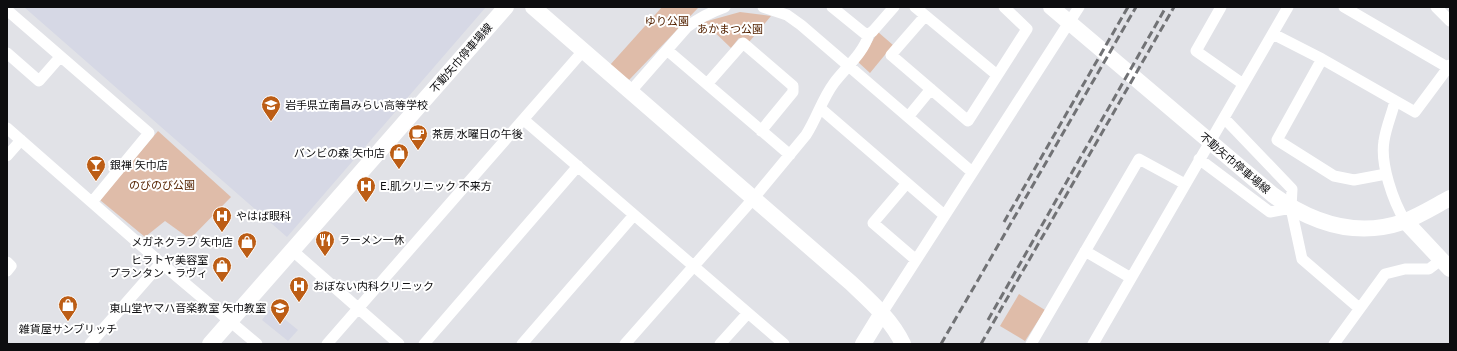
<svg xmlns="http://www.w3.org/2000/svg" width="1457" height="351" font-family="'Golos Text','Noto Sans JP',sans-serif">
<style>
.built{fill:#d6d8e5}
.green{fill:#dfbca9}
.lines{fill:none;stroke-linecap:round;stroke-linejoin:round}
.street{stroke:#fff;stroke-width:11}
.secondary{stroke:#fff;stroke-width:16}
.rail{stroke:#717275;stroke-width:3;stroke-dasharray:8 4;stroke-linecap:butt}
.labels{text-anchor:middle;stroke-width:4;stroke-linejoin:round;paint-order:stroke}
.park-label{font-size:11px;fill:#542200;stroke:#fff}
.street-label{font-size:11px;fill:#0d0d0f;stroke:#fff}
.poi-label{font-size:11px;fill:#0d0d0f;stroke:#fff;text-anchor:start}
</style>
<rect width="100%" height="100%" fill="#e1e2e7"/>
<path class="built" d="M 24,7 L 486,7 L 287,237 Z
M 271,308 L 298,330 L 288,341 L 262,320 Z"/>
<path class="green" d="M 662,7 L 696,7 L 698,8 L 629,80 L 610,65 Z
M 740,12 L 771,16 L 749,42 L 739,38 L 731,48 L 704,22 Z
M 878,32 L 893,45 L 870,73 L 858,62 C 867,53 871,42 878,32 Z
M 158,131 L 231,197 L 190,239 L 165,221 L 145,237 L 100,200 Z
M 1019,294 L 1045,310 L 1025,341 L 1000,326 Z"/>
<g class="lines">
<path class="street" d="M 763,7 L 787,15 L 801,25 L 972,172
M 832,7 L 864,33 L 869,34 L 873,31 L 894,7
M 915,7 L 997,75
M 1221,7 L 1196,51 L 1243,84
M 1344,7 L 1447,67
M 1436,7 L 1450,21
M 7,10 L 149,133 L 92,202
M 925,16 L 891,55 L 968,121 L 1027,29 L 1004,7
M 1273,34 L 1322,59 L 1415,112 L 1450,65
M 667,50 L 790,155
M 7,53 L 39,81 L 60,57
M 1322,59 L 1277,140 L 1334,176 L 1354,180 L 1386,174
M 707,84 L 743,43 L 793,86 L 793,92 L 761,131
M 630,92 L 687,27 C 699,18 711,12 725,7
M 1395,101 C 1392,114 1386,127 1384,141 C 1380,164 1393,201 1405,221
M 820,108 L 944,215
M 908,117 L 931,89
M 1224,118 L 1292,189 L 1291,208 L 1302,259 L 1359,308
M 524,120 L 784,344
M 7,128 L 161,263 L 257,344
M 7,156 L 21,140
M 1199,159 L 1270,212 L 1291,208
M 907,183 L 873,223 L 916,260
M 293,251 L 399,344
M 1085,251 L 1131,278
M 7,262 L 11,266 L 7,271
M 882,313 L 1079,7
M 90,344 L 161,263
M 327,344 L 583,51
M 424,344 L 578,166
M 522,344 L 634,215
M 625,344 L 753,199 L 806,135 C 817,118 822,99 834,83 C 846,67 863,54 869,34
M 720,344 L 748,313
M 1031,344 L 1139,159 L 1185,184
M 1093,344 L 1288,7
M 1334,344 L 1385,274 L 1405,269 L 1429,269 L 1442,259"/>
<path class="secondary" d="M 533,7 L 851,283 C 870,301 891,319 903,344
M 1051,7 L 1273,195 C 1312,223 1356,238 1403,222 C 1419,216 1435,206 1450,198
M 1405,221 L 1450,269
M 210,344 L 506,7
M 863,344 L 882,313"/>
<path class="rail" d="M 1004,222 L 1128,7
M 988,320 L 1166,7
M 941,344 L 1136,7
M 981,344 L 1174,7"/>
</g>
<defs>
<symbol id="school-pin" viewBox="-11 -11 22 30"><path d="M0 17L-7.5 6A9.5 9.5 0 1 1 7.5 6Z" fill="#bc5d15" stroke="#fff"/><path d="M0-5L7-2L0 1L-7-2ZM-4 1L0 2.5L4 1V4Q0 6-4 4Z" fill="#fff"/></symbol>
<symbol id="cafe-pin" viewBox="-11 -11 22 30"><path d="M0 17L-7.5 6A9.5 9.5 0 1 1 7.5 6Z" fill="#bc5d15" stroke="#fff"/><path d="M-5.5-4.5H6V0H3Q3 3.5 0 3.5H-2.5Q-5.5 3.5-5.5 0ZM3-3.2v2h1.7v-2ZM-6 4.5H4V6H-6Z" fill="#fff"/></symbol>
<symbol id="shop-pin" viewBox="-11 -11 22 30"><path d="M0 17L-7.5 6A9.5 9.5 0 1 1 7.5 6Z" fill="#bc5d15" stroke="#fff"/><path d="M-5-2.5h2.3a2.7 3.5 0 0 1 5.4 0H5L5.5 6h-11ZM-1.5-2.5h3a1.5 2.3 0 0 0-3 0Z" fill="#fff"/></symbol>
<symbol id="bar-pin" viewBox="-11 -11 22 30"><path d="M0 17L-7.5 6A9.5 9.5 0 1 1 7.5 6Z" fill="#bc5d15" stroke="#fff"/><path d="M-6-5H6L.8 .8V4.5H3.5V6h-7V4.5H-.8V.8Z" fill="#fff"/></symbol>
<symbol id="hospital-pin" viewBox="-11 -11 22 30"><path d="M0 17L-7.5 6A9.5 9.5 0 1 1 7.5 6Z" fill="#bc5d15" stroke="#fff"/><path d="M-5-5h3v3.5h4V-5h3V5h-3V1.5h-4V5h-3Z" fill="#fff"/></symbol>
<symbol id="restaurant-pin" viewBox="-11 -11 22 30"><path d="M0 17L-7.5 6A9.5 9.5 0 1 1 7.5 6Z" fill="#bc5d15" stroke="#fff"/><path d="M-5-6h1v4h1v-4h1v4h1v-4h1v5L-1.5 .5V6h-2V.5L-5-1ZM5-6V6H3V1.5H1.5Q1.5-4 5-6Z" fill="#fff"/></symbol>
</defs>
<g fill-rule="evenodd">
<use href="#school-pin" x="260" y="94" width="22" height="30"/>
<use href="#cafe-pin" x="407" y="123" width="22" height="30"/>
<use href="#shop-pin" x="388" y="142" width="22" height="30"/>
<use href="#bar-pin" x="85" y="154" width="22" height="30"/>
<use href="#hospital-pin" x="355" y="175" width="22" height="30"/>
<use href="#hospital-pin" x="211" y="205" width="22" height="30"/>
<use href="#restaurant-pin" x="314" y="229" width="22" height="30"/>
<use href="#shop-pin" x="236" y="231" width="22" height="30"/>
<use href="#shop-pin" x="211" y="255" width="22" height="30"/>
<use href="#hospital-pin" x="288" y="275" width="22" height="30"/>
<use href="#shop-pin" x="57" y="294" width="22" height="30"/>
<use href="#school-pin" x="269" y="297" width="22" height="30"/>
</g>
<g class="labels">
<g class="park-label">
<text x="667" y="25">ゆり公園</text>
<text x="730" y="33">あかまつ公園</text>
<text x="162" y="189">のびのび公園</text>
</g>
<g class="street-label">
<text transform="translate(461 58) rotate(-49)" y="4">不動矢巾停車場線</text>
<text transform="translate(1235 163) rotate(40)" y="4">不動矢巾停車場線</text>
</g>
<g class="poi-label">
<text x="285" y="109">岩手県立南昌みらい高等学校</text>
<text x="432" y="138">茶房 水曜日の午後</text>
<text x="385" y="157" text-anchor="end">バンビの森 矢巾店</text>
<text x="110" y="169">銀禅 矢巾店</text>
<text x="380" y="190">E.肌クリニック 不来方</text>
<text x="236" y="220">やはば眼科</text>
<text x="339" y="244">ラーメン一休</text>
<text x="233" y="246" text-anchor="end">メガネクラブ 矢巾店</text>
<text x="208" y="264" text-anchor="end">ヒラトヤ美容室<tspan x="208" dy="13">プランタン・ラヴィ</tspan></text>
<text x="313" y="290">おぼない内科クリニック</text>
<text x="266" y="312" text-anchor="end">東山堂ヤマハ音楽教室 矢巾教室</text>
<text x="68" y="333" text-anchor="middle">雑貨屋サンブリッチ</text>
</g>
</g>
<rect width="1457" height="351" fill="none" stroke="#0d0d0f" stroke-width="16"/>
</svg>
